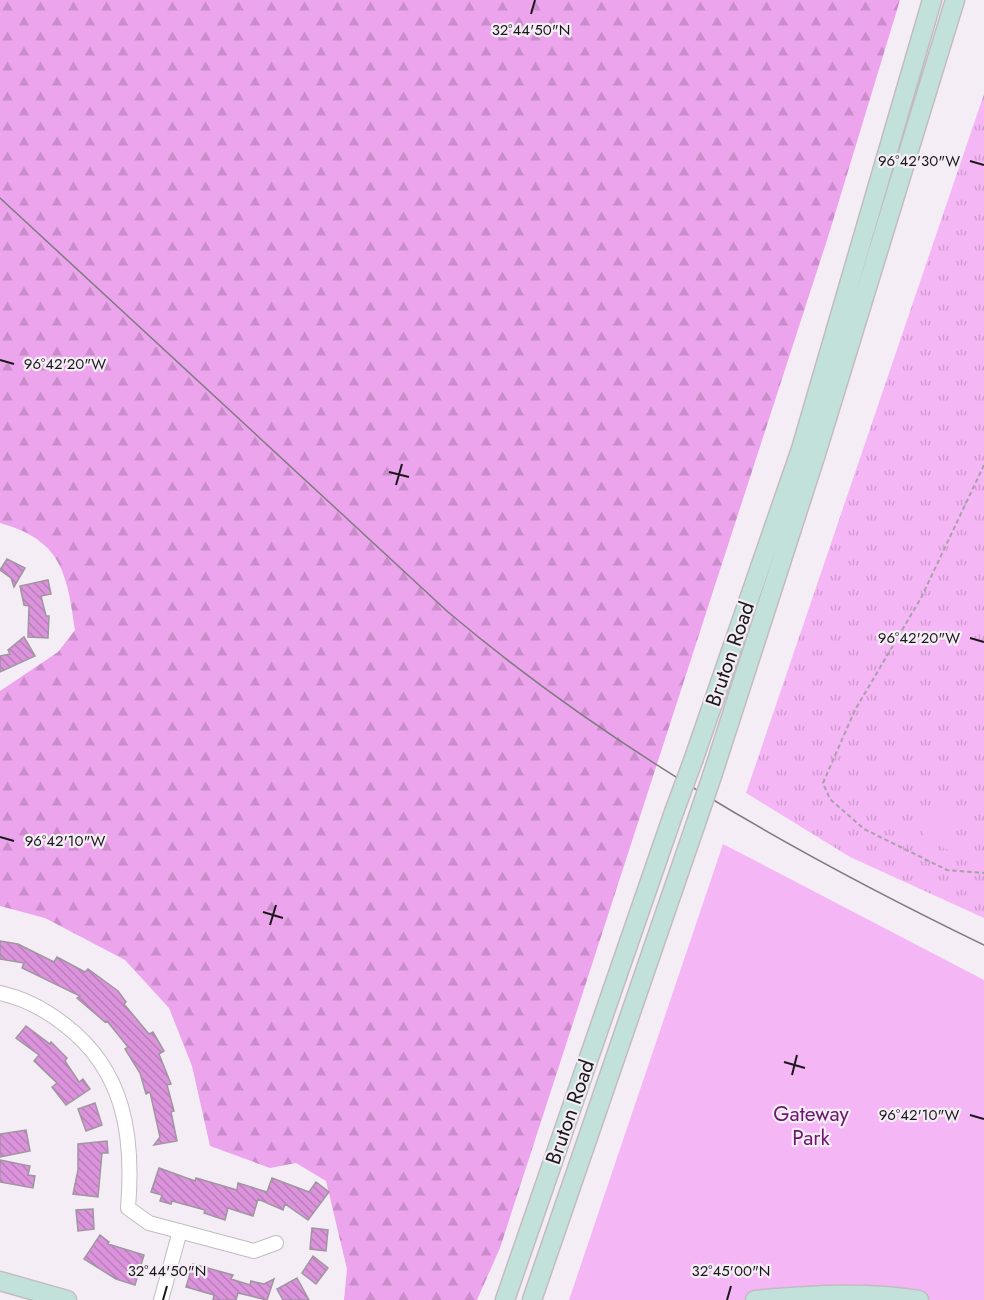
<svg xmlns="http://www.w3.org/2000/svg" width="984" height="1300" font-family="Jost,sans-serif">
<style>
.grass{fill:url(#grass-tufts)}
.forest{fill:url(#forest-firs)}
.green{fill:#f5b6f5}
.building{fill:url(#building-back-hatch);stroke:#9e979e;stroke-width:1.5}
.lines{fill:none;stroke-linecap:round;stroke-linejoin:round}
.street-casing{stroke:#c2bbc2;stroke-width:16}
.secondary-casing{stroke:#c2bbc2;stroke-width:21}
.path{stroke:#a8a2a8;stroke-width:2;stroke-dasharray:4.5 3;stroke-linecap:butt}
.street{stroke:#fff;stroke-width:14}
.secondary{stroke:#c2e1db;stroke-width:18}
.tram{stroke:#7f7b7f;stroke-width:1.5}
.secondary-bridge-casing{stroke:#c2bbc2;stroke-width:21;stroke-linecap:butt}
.secondary-bridge{stroke:#c2e1db;stroke-width:18}
.ticks{fill:none;stroke:#1a181a;stroke-width:2}
.labels{text-anchor:middle;stroke-width:4.5;stroke-linejoin:round;paint-order:stroke}
.street-label{font-size:21px;fill:#1a181a;stroke:#f5edf5}
.park-label{font-size:21px;fill:#6c1770;stroke:#f5edf5}
.ticks-label{font-size:15px;text-anchor:middle;fill:#1a181a;stroke:#f5edf5;stroke-width:4.5;stroke-linejoin:round;paint-order:stroke}
</style>
<defs>
<pattern id="grass-tufts" width="24" height="20" patternUnits="userSpaceOnUse" patternTransform="scale(1.5)"><rect width="24" height="20" fill="#f5b6f5"/><path d="M3 7l-1-3M5 7V3M7 7l1-3M15 17l-1-3M17 17v-4M19 17l1-3" fill="none" stroke="#d19cd1"/></pattern>
<pattern id="forest-firs" width="22" height="20" patternUnits="userSpaceOnUse" patternTransform="scale(1.5)"><rect width="22" height="20" fill="#eca4ed"/><path d="M5 1l3.5 6h-7zM16 11l3.5 6h-7z" fill="#ca8ccb"/></pattern>
<pattern id="building-back-hatch" width="6" height="6" patternUnits="userSpaceOnUse" patternTransform="scale(1.5)"><rect width="6" height="6" fill="#db93dc"/><path d="M-1 5l2 2M0 0l6 6M5-1l2 2" fill="none" stroke="#bb7ebc"/></pattern>
</defs>
<rect width="100%" height="100%" fill="#f5edf5"/>
<path class="grass" d="M 984,94 L 984,918 L 850,857 L 746,793 Z"/>
<path class="forest" d="M 0,0 L 900,0 L 828,237 L 500,1248 L 477,1300 L 344,1300 L 347,1269 L 326,1181 L 296,1163 L 270,1168 L 210,1146 L 192,1066 L 169,1008 L 125,960 L 45,918 L 0,906 L 0,691 L 58,652 L 75,630 C 67,572 61,540 0,523 Z"/>
<path class="green" d="M 940,807 L 946,810 L 959,843 L 951,851 L 926,840 L 920,826 L 927,813 Z
M 723,844 L 984,980 L 984,1300 L 569,1300 Z"/>
<path class="building" d="M 7,559 L 25,568 L 14,587 L 11,578 L 0,570 Z
M 48,580 L 51,594 L 41,596 L 46,616 L 49,616 L 48,638 L 28,637 L 29,606 L 24,605 L 20,586 Z
M 24,637 L 35,656 L 0,672 L 0,656 L 10,654 L 8,650 Z
M 0,941 L 18,944 L 54,962 L 57,957 L 85,972 L 88,969 L 118,991 L 126,1002 L 124,1004 L 149,1034 L 153,1032 L 164,1051 L 159,1054 L 171,1084 L 167,1085 L 174,1111 L 171,1112 L 177,1141 L 154,1145 L 160,1137 L 150,1092 L 146,1094 L 140,1073 L 125,1049 L 128,1047 L 107,1021 L 105,1022 L 77,998 L 80,996 L 22,968 L 24,963 L 0,959 Z
M 26,1026 L 50,1044 L 51,1042 L 67,1058 L 65,1061 L 79,1082 L 83,1079 L 90,1089 L 66,1105 L 52,1087 L 57,1083 L 34,1061 L 39,1055 L 16,1038 Z
M 95,1103 L 102,1125 L 86,1131 L 78,1109 Z
M 26,1130 L 30,1151 L 0,1157 L 0,1134 Z
M 107,1141 L 108,1153 L 102,1153 L 98,1197 L 73,1194 L 78,1170 L 78,1144 Z
M 0,1160 L 30,1166 L 28,1175 L 35,1176 L 33,1188 L 0,1182 Z
M 159,1168 L 195,1181 L 196,1178 L 237,1190 L 238,1183 L 267,1192 L 272,1178 L 309,1192 L 316,1182 L 329,1192 L 308,1220 L 285,1204 L 283,1210 L 258,1199 L 253,1216 L 228,1208 L 225,1220 L 204,1213 L 205,1210 L 172,1201 L 171,1204 L 160,1201 L 162,1195 L 151,1192 Z
M 93,1209 L 94,1229 L 78,1231 L 76,1210 Z
M 312,1228 L 328,1230 L 326,1251 L 310,1249 Z
M 100,1235 L 109,1242 L 108,1244 L 144,1255 L 135,1285 L 116,1279 L 84,1259 Z
M 313,1256 L 328,1268 L 316,1284 L 302,1273 Z
M 193,1264 L 233,1275 L 231,1279 L 250,1285 L 251,1281 L 264,1284 L 274,1279 L 267,1300 L 238,1293 L 236,1300 L 213,1300 L 214,1295 L 186,1287 Z
M 297,1278 L 309,1300 L 283,1300 L 277,1289 Z"/>
<g class="lines">
<defs>
<path id="street" d="M 0,993 C 24,998 46,1010 65,1025 C 125,1071 134,1137 128,1208 L 149,1223 L 254,1251 L 276,1243
M 161,1300 L 180,1231"/>
<path id="secondary" d="M 694,758 L 801,449 L 932,0
M 713,773 L 816,454 L 955,0
M 0,1281 L 67,1300
M 505,1300 L 674,812
M 532,1300 L 695,826
M 755,1300 C 809,1295 864,1291 919,1300"/>
</defs>
<use href="#street" class="street-casing"/>
<use href="#secondary" class="secondary-casing"/>
<path class="path" d="M 984,465 L 921,598 L 855,710 L 823,783 L 830,799 L 864,829 L 947,870 L 984,873"/>
<use href="#street" class="street"/>
<use href="#secondary" class="secondary"/>
<path class="tram" d="M 0,198 L 448,612 C 609,748 794,853 984,945"/>
<defs>
<path id="secondary-bridge" d="M 674,812 L 694,758
M 695,826 L 713,773"/>
</defs>
<use href="#secondary-bridge" class="secondary-bridge-casing"/>
<use href="#secondary-bridge" class="secondary-bridge"/>
</g>
<path class="ticks" d="M 531,14 L 535,0M 970,161 L 984,165M 0,360 L 14,364M 389,472 L 409,477M 396,485 L 402,464M 970,638 L 984,642M 0,837 L 14,841M 263,912 L 283,918M 270,925 L 276,905M 784,1062 L 805,1068M 792,1075 L 797,1055M 970,1115 L 984,1119M 163,1300 L 167,1286M 727,1300 L 731,1286"/>
<g class="labels">
<g class="street-label">
<text transform="translate(730 654) rotate(-71)" y="7">Bruton Road</text>
<text transform="translate(570 1112) rotate(-71)" y="7">Bruton Road</text>
</g>
<g class="park-label">
<text x="811" y="1121">Gateway<tspan x="811" dy="24">Park</tspan></text>
</g>
</g>
<g class="ticks-label">
<text x="531" y="35">32°44'50"N</text>
<text x="919" y="166">96°42'30"W</text>
<text x="65" y="369">96°42'20"W</text>
<text x="919" y="643">96°42'20"W</text>
<text x="65" y="846">96°42'10"W</text>
<text x="919" y="1120">96°42'10"W</text>
<text x="167" y="1276">32°44'50"N</text>
<text x="731" y="1276">32°45'00"N</text>
</g>
</svg>
